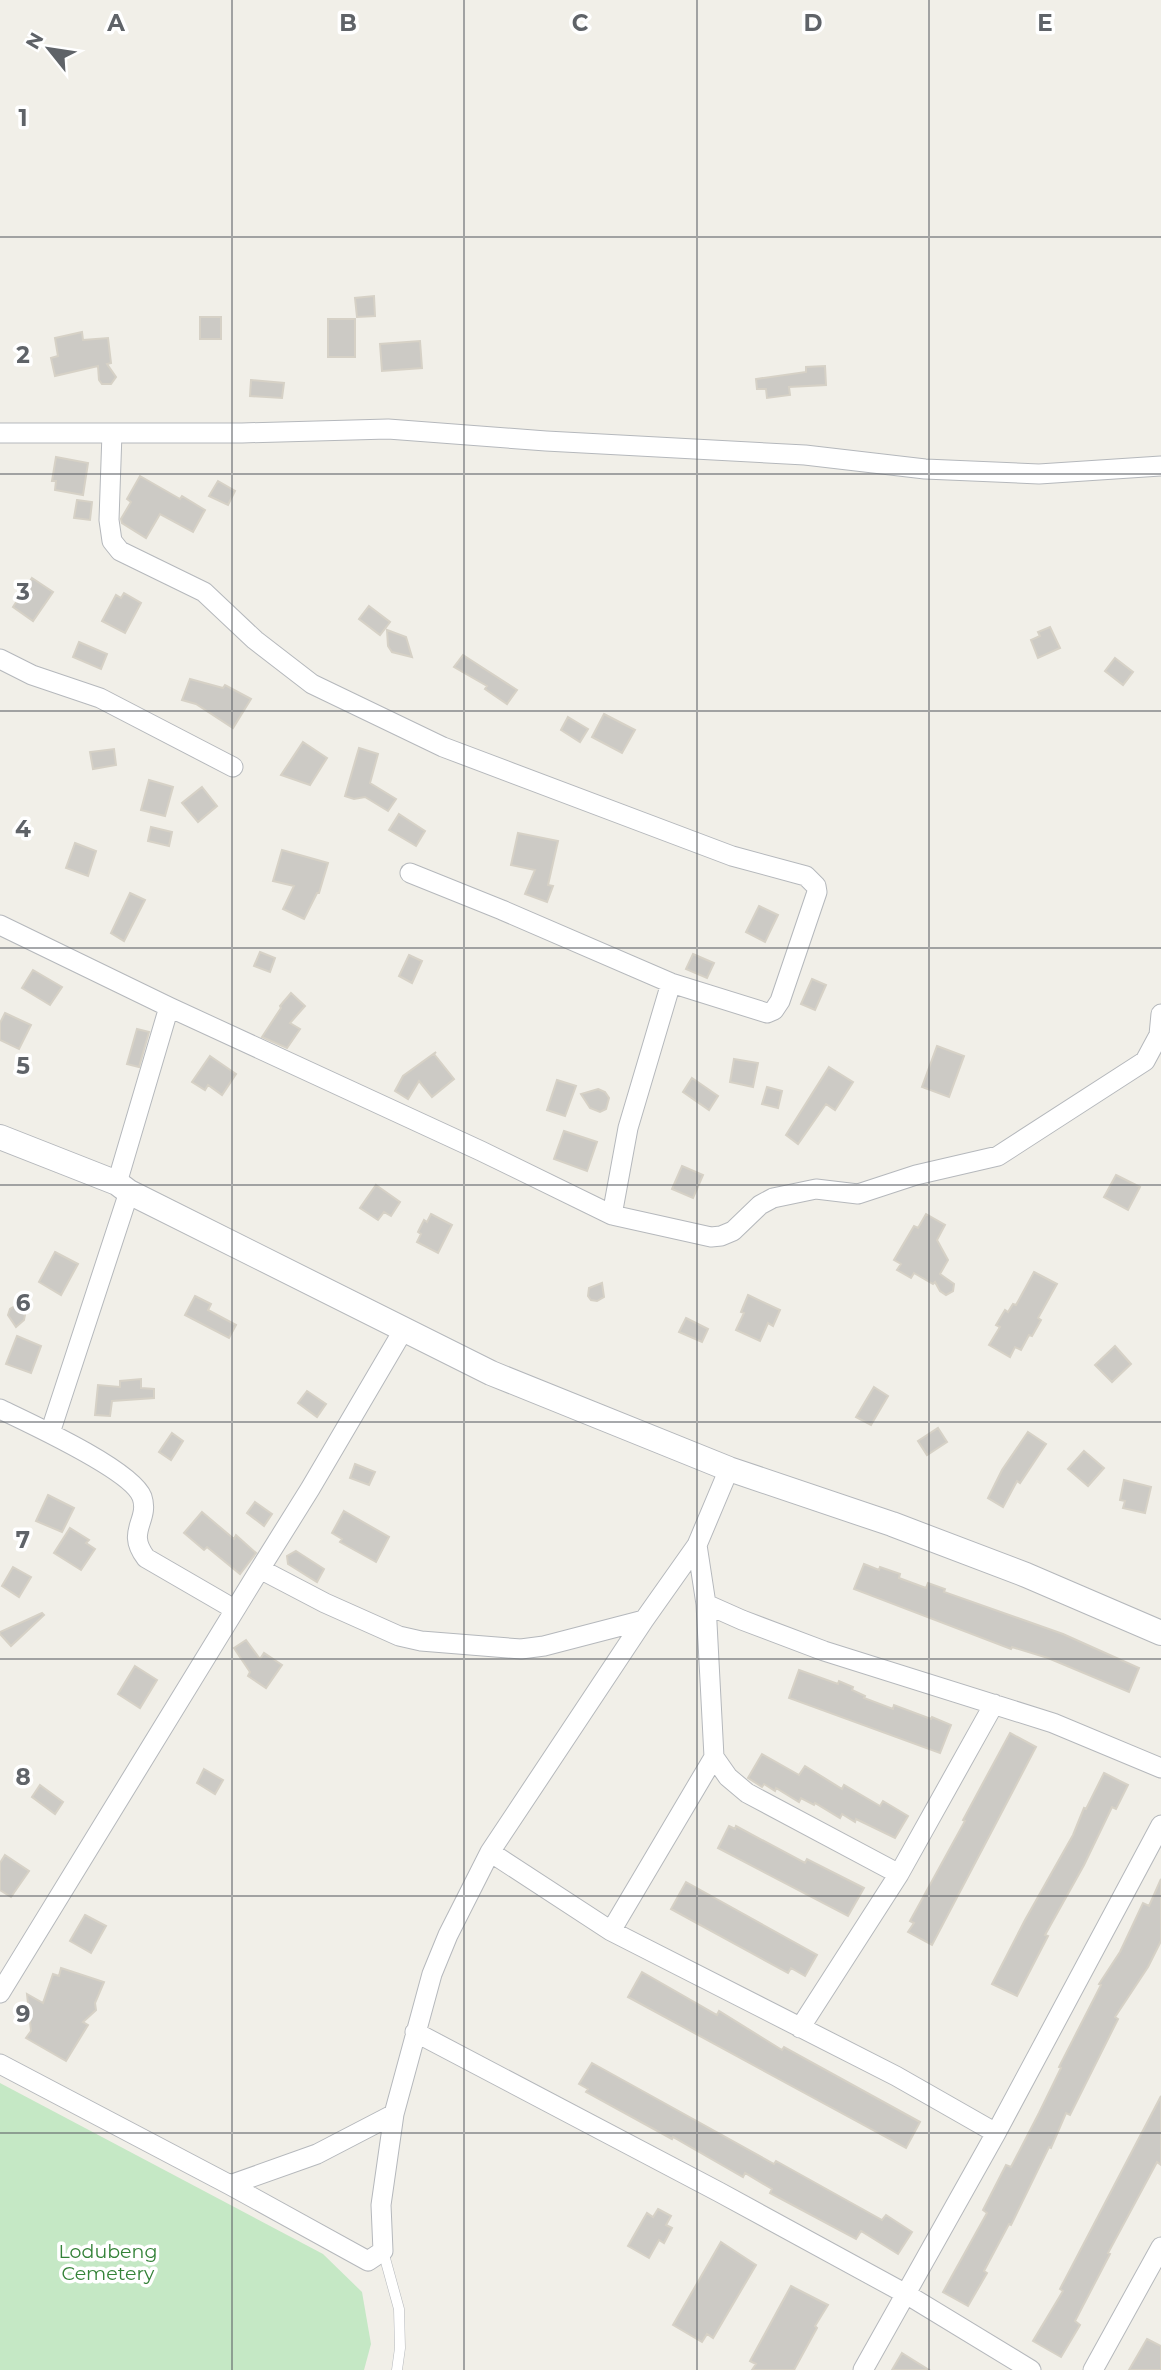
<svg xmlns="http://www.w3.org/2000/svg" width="1161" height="2370" font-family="Montserrat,sans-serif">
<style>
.green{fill:#c5e8c5}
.building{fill:#cccac5;stroke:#d6d1c6;stroke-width:2}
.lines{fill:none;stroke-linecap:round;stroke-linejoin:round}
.service-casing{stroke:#b5b8bc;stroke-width:11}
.minor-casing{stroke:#b5b8bc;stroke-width:21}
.tertiary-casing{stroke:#b5b8bc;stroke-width:26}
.service{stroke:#fff;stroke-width:10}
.minor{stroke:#fff;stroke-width:19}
.tertiary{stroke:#fff;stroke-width:24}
.grid{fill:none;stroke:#5f6368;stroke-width:2;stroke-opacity:0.55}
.labels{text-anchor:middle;stroke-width:7;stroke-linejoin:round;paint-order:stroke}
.park-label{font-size:19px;fill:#348238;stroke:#fff}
.grid-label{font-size:23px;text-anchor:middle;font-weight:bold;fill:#5f6368;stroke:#fff;stroke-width:7;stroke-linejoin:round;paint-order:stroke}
</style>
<rect width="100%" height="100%" fill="#f1efe8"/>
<path class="green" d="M 0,2083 L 323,2254 L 362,2292 L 371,2344 L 364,2370 L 0,2370 Z"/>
<path class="building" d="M 374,296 L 375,316 L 357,317 L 355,298 Z
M 200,317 L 221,317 L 221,339 L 200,339 Z
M 328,319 L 355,319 L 355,357 L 328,357 Z
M 82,332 L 83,340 L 108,338 L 111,363 L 107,364 L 116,377 L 111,384 L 102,384 L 99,380 L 98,366 L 55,376 L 51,358 L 58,356 L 55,338 Z
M 420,341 L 422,368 L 382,371 L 380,344 Z
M 825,366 L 826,385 L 789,387 L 790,395 L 767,398 L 766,389 L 757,389 L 756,379 L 806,372 L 806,367 Z
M 251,380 L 284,383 L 282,398 L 250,396 Z
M 56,457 L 88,463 L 83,495 L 55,490 L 56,481 L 52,481 Z
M 140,476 L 180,499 L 182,496 L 205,510 L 193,532 L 160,514 L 146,538 L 122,523 L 121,519 L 131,502 L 127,499 Z
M 218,481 L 235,491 L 228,505 L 209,496 Z
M 77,500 L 92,502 L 90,520 L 74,518 Z
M 32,578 L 53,592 L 33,621 L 13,607 Z
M 124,593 L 141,603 L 125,633 L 102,621 L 116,595 L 121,598 Z
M 369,606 L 390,622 L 380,635 L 359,619 Z
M 1050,627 L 1060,648 L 1038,658 L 1031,640 L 1040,636 L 1038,632 Z
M 387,630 L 406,637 L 412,657 L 392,652 L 388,646 Z
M 79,642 L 107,654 L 101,669 L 73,657 Z
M 463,655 L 517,690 L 507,704 L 485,689 L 487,686 L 454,667 Z
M 1115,658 L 1133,672 L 1123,685 L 1105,671 Z
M 190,679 L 223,688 L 225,685 L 251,699 L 233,728 L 196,704 L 182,700 Z
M 604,714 L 635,730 L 622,753 L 592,737 Z
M 568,717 L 588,729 L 580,742 L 561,730 Z
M 303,742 L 327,758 L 310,785 L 281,775 Z
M 359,748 L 378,754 L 370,783 L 396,799 L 388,811 L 365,797 L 354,799 L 345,796 Z
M 114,749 L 116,765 L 93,769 L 90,752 Z
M 149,780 L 173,787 L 165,816 L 141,810 Z
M 202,787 L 217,806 L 198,822 L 182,803 Z
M 399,814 L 425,831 L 416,846 L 389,830 Z
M 151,827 L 172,832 L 169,846 L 148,841 Z
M 518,833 L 558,841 L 548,885 L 553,886 L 547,902 L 525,894 L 535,870 L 511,865 Z
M 75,843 L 96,851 L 88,876 L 66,868 Z
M 282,850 L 328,863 L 319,893 L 317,893 L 304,919 L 283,909 L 294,886 L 273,881 Z
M 130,893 L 145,900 L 124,941 L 111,933 Z
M 759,906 L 778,915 L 765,942 L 746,932 Z
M 260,952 L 275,958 L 270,972 L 254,966 Z
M 693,954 L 714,963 L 707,978 L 686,969 Z
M 409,955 L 422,961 L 412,983 L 399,976 Z
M 33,970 L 62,987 L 50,1005 L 22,988 Z
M 812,979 L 826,985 L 815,1010 L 801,1004 Z
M 291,993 L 305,1006 L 290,1023 L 300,1029 L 287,1048 L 262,1037 L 281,1008 L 280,1006 Z
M 5,1013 L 31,1025 L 19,1049 L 0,1040 L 0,1023 Z
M 137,1029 L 149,1032 L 139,1067 L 127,1064 Z
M 937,1046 L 964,1056 L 949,1097 L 922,1087 Z
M 436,1052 L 434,1054 L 454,1079 L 432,1097 L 419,1081 L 408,1099 L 395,1091 L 403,1076 Z
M 210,1056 L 236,1074 L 222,1095 L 208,1085 L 205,1090 L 192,1082 Z
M 734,1059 L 758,1063 L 753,1087 L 730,1082 Z
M 829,1067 L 853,1082 L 835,1110 L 826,1104 L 798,1144 L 786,1135 Z
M 692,1078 L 718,1096 L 709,1110 L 683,1092 Z
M 557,1080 L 576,1086 L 565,1116 L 547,1110 Z
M 767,1087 L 782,1091 L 778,1108 L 762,1104 Z
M 598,1089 L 605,1092 L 609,1098 L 606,1109 L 600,1112 L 590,1108 L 581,1094 Z
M 564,1131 L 597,1142 L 587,1171 L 554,1159 Z
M 682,1166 L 703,1175 L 693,1198 L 672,1189 Z
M 1116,1175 L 1140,1187 L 1128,1210 L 1104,1197 Z
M 376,1185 L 400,1202 L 391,1216 L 384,1212 L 378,1220 L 360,1208 Z
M 431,1214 L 452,1225 L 438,1253 L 417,1242 L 421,1234 L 418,1232 L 424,1220 L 427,1222 Z
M 926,1214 L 945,1225 L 937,1240 L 948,1260 L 940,1274 L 954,1284 L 953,1291 L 946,1295 L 940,1291 L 935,1282 L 933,1284 L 914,1273 L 911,1278 L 897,1270 L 901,1264 L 894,1260 L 914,1226 L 918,1228 Z
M 55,1252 L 78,1264 L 61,1295 L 39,1282 Z
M 1034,1272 L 1057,1284 L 1038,1318 L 1041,1320 L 1032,1336 L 1029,1335 L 1021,1350 L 1015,1347 L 1010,1357 L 989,1345 L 1000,1327 L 996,1325 L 1005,1310 L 1008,1312 L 1013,1304 L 1016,1305 Z
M 602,1283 L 604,1297 L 597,1301 L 591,1300 L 588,1296 L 589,1288 Z
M 748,1295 L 780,1310 L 773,1326 L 768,1323 L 760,1341 L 736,1330 L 744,1313 L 741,1312 Z
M 195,1296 L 211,1304 L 208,1310 L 236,1325 L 229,1338 L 185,1315 Z
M 15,1306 L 21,1307 L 25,1315 L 24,1320 L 16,1327 L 8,1315 L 10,1309 Z
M 686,1318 L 708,1329 L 702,1342 L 679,1332 Z
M 17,1336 L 41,1346 L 31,1373 L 6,1364 Z
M 1115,1346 L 1131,1364 L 1112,1382 L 1095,1365 Z
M 141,1379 L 141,1388 L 154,1389 L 154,1398 L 112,1401 L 110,1416 L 95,1415 L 98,1385 L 120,1387 L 120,1381 Z
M 874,1387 L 888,1396 L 871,1425 L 856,1417 Z
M 307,1391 L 326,1404 L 317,1417 L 298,1403 Z
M 938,1428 L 947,1442 L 927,1455 L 918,1441 Z
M 1028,1432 L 1046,1444 L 1020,1483 L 1017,1481 L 1003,1507 L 988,1498 L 1002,1470 Z
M 172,1433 L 183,1441 L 171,1460 L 159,1452 Z
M 1084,1451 L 1104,1468 L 1088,1486 L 1068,1469 Z
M 355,1464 L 375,1472 L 369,1485 L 350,1478 Z
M 1124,1480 L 1151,1487 L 1145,1513 L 1123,1508 L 1125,1501 L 1120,1500 Z
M 48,1495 L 74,1508 L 62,1532 L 36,1521 Z
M 255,1502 L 272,1514 L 264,1526 L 247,1513 Z
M 344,1511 L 389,1537 L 376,1562 L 340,1542 L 342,1539 L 332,1533 Z
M 202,1512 L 234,1539 L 236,1535 L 256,1553 L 240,1574 L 207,1547 L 204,1550 L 184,1533 Z
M 70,1528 L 89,1540 L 86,1543 L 95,1549 L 81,1570 L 54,1553 Z
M 296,1551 L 324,1569 L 317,1582 L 288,1564 L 287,1556 Z
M 864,1564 L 879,1570 L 880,1567 L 900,1574 L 899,1578 L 926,1588 L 928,1583 L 945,1589 L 944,1592 L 1063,1634 L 1139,1668 L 1129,1692 L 1048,1658 L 1012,1647 L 1011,1649 L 854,1589 Z
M 13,1567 L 31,1577 L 19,1597 L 2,1586 Z
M 42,1613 L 44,1615 L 11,1646 L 0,1634 L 0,1632 Z
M 246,1640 L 260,1659 L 264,1653 L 282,1665 L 266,1688 L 248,1676 L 250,1672 L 234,1648 Z
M 135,1666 L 157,1680 L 140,1708 L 118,1694 Z
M 799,1670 L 838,1684 L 839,1681 L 853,1687 L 852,1690 L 865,1696 L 864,1698 L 893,1709 L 894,1705 L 931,1719 L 932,1717 L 951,1725 L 940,1753 L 789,1698 Z
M 1010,1733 L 1036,1747 L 932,1945 L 908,1932 L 914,1923 L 910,1921 L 965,1821 L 963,1820 Z
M 762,1754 L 799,1775 L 805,1766 L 842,1789 L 844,1785 L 880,1806 L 883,1801 L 908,1816 L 895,1838 L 856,1819 L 855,1822 L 842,1814 L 840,1818 L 815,1803 L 814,1805 L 801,1798 L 799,1802 L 776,1788 L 775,1791 L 764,1784 L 762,1787 L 748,1778 Z
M 204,1769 L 223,1780 L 215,1794 L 197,1783 Z
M 1104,1773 L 1128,1785 L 1116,1809 L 1112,1807 L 1084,1865 L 1045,1935 L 1048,1936 L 1017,1996 L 992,1984 L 1025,1920 L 1073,1835 L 1084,1808 L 1086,1809 Z
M 40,1785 L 63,1802 L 55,1814 L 32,1797 Z
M 729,1826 L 735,1829 L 736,1826 L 805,1863 L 807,1859 L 864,1888 L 848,1916 L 718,1848 Z
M 5,1855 L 29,1871 L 11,1897 L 0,1890 L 0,1863 Z
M 1161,1879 L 1161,1941 L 1148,1967 L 1115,2017 L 1118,2019 L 1070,2115 L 1066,2113 L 1051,2148 L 1049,2147 L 1011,2225 L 1009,2224 L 984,2271 L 987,2273 L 968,2306 L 943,2292 L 987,2213 L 983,2210 L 1006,2165 L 1011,2167 L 1039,2113 L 1061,2068 L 1059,2067 L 1101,1985 L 1099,1984 L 1120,1952 L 1143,1903 L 1149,1906 Z
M 686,1882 L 817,1955 L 805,1976 L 791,1968 L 788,1973 L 671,1909 Z
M 85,1915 L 106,1926 L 91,1953 L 70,1941 Z
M 61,1968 L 104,1982 L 95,2003 L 96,2010 L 83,2022 L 88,2025 L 66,2061 L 26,2038 L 31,2031 L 27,1994 L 43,2003 L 53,1974 L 59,1976 Z
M 642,1972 L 717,2015 L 719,2011 L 782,2050 L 784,2047 L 920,2122 L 906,2148 L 628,1997 Z
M 592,2063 L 774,2164 L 776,2161 L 882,2220 L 886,2215 L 912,2232 L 898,2254 L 861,2231 L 856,2239 L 770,2193 L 772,2189 L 745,2173 L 743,2177 L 673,2137 L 672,2139 L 586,2092 L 588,2089 L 579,2084 Z
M 1161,2096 L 1161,2165 L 1157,2162 L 1108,2253 L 1110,2254 L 1075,2321 L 1080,2325 L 1061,2357 L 1033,2341 L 1063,2291 L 1060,2289 Z
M 658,2209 L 671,2216 L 666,2225 L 672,2228 L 664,2243 L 659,2240 L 649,2258 L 628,2246 L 647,2213 L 653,2217 Z
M 721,2242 L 756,2265 L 713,2338 L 707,2334 L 702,2342 L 673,2325 Z
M 791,2286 L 828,2305 L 815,2326 L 817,2328 L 794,2370 L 752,2370 L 756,2364 L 750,2361 Z
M 1147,2339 L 1161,2346 L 1161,2370 L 1129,2370 Z
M 902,2353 L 929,2370 L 892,2370 Z"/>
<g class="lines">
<defs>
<path id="service" d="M 383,2251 L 399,2309 L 400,2348 L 397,2370"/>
<path id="minor" d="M 0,433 L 242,433 L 388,429 L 546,441 L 805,455 L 925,469 L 1039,474 L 1161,466
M 112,433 L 109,520 L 112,541 L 120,551 L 204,592 L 255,640 L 312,684 L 443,747 L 732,856 L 806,876 L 816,886 L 817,892 L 780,1001 L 774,1010 L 767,1013 L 671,983 L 502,910 L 410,873
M 0,659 L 32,675 L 100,698 L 233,767
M 0,925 L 169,1007 L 481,1151 L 612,1215
M 671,983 L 628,1128 L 612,1215 L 711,1237 L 721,1236 L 733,1231 L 760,1205 L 773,1198 L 816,1189 L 858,1194 L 916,1175 L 998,1156 L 1145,1061 L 1159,1035 L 1161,1014
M 117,1183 L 169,1007
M 0,1409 C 29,1423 132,1470 142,1497 C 150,1521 125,1531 146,1558 L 234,1609
M 50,1433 L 129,1192
M 697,1545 L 706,1604 L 714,1757 L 728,1777 L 747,1793 L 899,1874
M 260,1569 L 310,1489 L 404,1329
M 706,1604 L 742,1620 L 824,1651 L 1053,1723 L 1161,1768
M 490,1852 L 611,1931 L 896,2076 L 996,2133
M 611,1931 L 714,1757
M 0,1993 L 260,1569 L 325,1603 L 399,1636 L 421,1641 L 521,1649 L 544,1646 L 644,1620
M 800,2028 L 899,1874 L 994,1704
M 415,2032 L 719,2192 L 906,2294 L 1031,2370
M 0,2064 L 230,2185 L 368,2261 L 383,2251 L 381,2205 L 394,2114 L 432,1974 L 448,1935 L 490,1852 L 644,1620 L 697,1545 L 729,1469
M 230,2185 L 317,2154 L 394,2114
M 863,2370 L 996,2133 L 1161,1825
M 1093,2370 L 1161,2247"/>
<path id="tertiary" d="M 0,1137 L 117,1183 L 129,1192 L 491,1373 L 729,1469 L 892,1524 L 1026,1575 L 1161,1633"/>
</defs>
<use href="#service" class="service-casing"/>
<use href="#minor" class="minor-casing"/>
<use href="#tertiary" class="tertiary-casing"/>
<use href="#service" class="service"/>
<use href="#minor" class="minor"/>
<use href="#tertiary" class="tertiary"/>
</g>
<path class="grid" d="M 232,0 L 232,2370M 464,0 L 464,2370M 697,0 L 697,2370M 929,0 L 929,2370M 0,237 L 1161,237M 0,474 L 1161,474M 0,711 L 1161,711M 0,948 L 1161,948M 0,1185 L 1161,1185M 0,1422 L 1161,1422M 0,1659 L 1161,1659M 0,1896 L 1161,1896M 0,2133 L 1161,2133"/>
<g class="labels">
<g class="park-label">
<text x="108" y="2258">Lodubeng<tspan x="108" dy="22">Cemetery</tspan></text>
</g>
</g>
<g class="grid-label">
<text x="116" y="31">A</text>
<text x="348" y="31">B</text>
<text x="580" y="31">C</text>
<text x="813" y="31">D</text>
<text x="1045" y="31">E</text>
<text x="23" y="126">1</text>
<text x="23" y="363">2</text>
<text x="23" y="600">3</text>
<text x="23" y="837">4</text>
<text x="23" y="1074">5</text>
<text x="23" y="1311">6</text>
<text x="23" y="1548">7</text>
<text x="23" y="1785">8</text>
<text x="23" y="2022">9</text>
</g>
<g transform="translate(49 49) rotate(300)" stroke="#ffffff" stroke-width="5" paint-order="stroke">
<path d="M0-5L12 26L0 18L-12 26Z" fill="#5f6368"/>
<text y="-10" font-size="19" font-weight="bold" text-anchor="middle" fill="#5f6368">N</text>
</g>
</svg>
